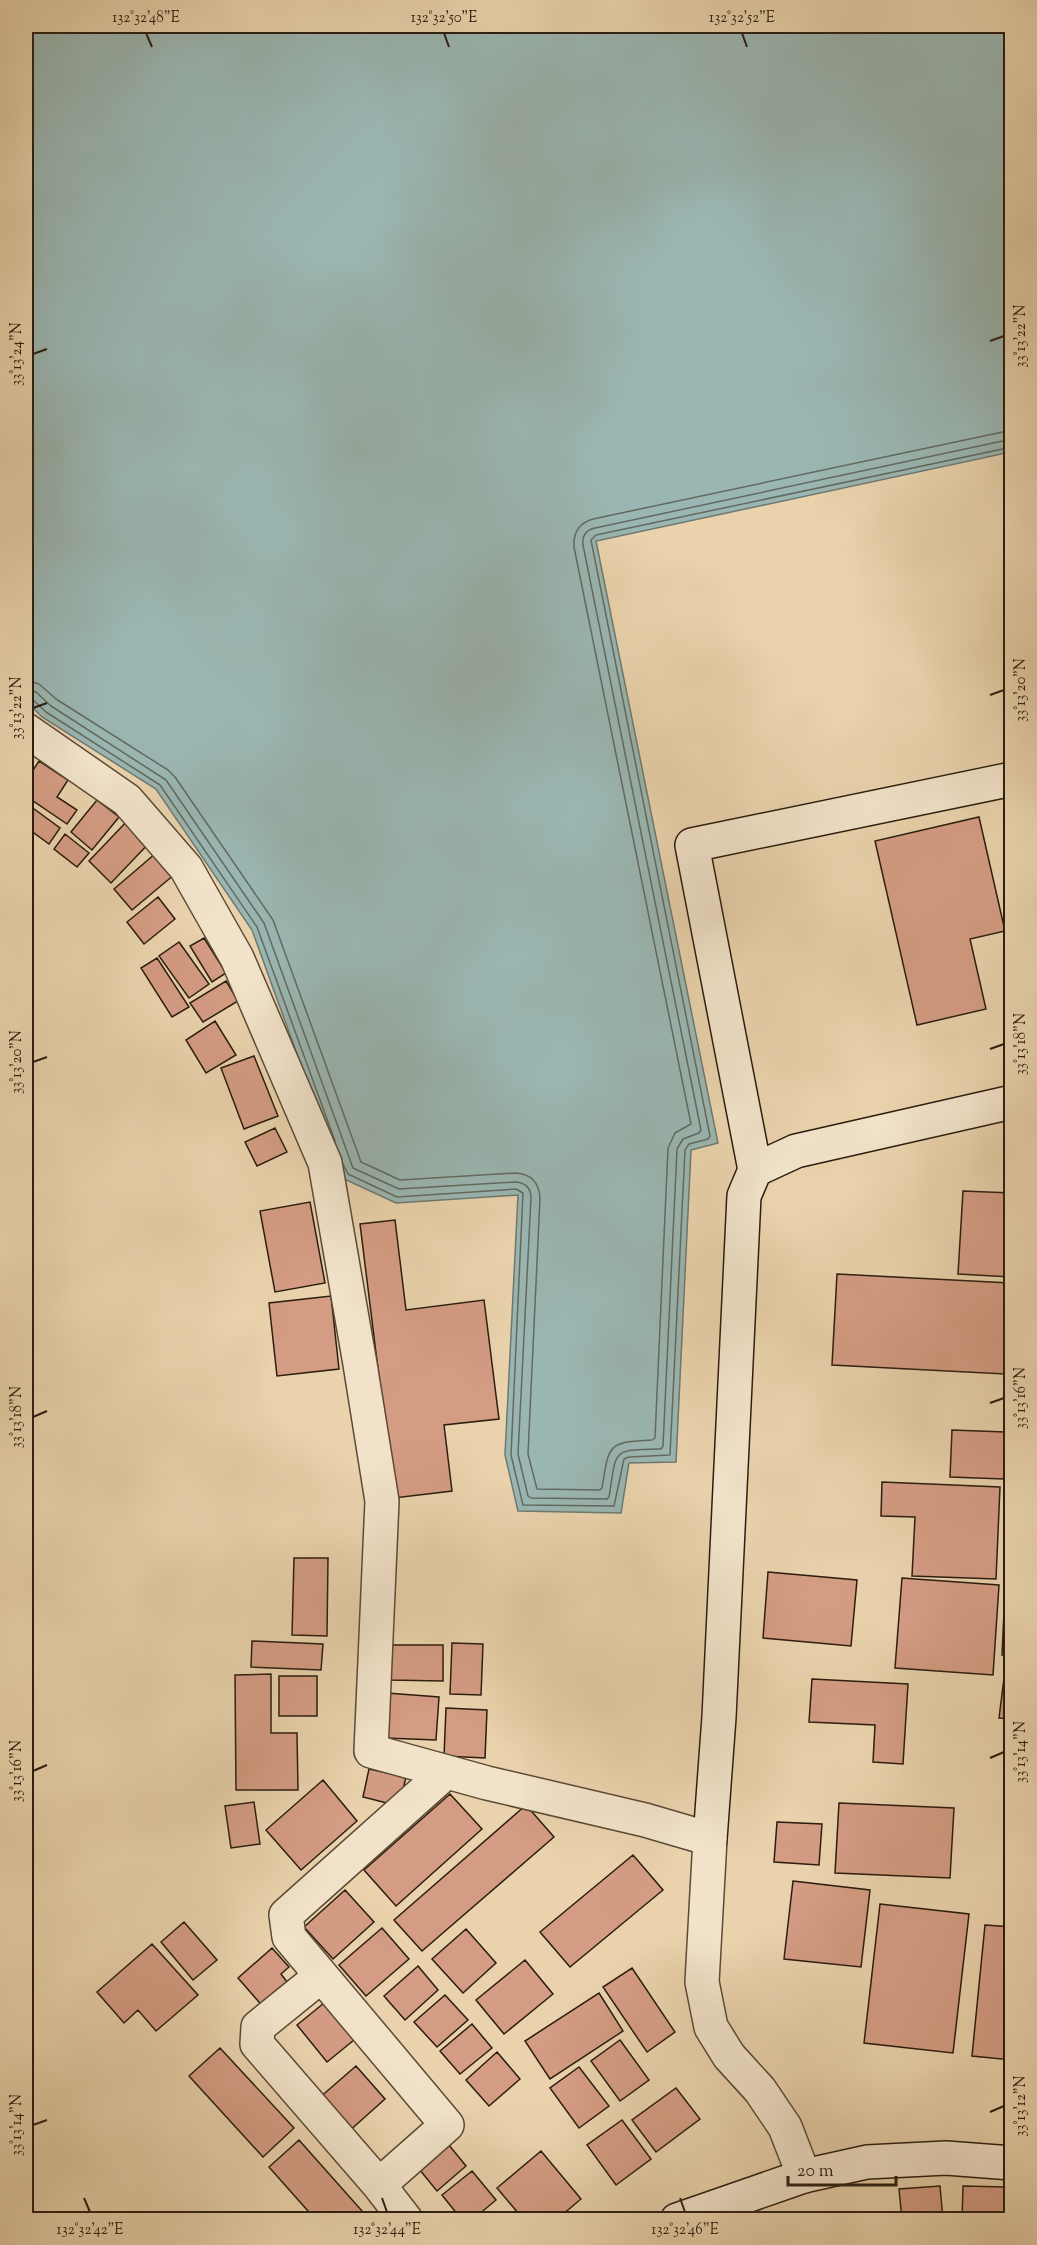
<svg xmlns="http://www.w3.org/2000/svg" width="1037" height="2245" font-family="'Sorts Mill Goudy',serif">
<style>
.water{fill:#9ab6b2;stroke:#6e7971;stroke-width:1.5}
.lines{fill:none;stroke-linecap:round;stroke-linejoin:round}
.shore{stroke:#626a60;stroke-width:1.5}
.building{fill:#d49c83;stroke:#2b1d0f;stroke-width:1.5}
.street-casing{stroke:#5a4a36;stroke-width:36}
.secondary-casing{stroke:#2b1d0f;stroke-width:36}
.street{stroke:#f1e2c9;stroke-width:33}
.secondary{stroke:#f1e2c9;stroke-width:33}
.ticks{fill:none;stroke:#2b1d0f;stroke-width:2}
.neatline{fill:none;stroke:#2b1d0f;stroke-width:2}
.ticks-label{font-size:15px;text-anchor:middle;fill:#2b1d0f}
</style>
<rect width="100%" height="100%" fill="#e9d2ac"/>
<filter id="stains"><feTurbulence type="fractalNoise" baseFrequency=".00333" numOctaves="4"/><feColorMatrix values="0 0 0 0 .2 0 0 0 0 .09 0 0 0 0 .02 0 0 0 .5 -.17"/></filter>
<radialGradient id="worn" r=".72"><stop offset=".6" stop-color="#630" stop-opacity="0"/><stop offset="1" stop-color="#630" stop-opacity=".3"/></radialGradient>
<path class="water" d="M 26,26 L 1011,26 L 1011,452 L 596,541 L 718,1143 L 691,1150 L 676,1462 L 629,1463 L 621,1513 L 518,1511 L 505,1455 L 518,1195 L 396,1203 L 342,1178 L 252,930 L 156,789 L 42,717 L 26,701 Z"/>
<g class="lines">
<path class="shore" d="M 26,680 L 39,684 L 56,699 L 168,770 L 175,777 L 273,920 L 361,1162 L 400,1180 L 516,1173 C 531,1174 539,1183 540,1198 L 528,1454 L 537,1489 L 600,1490 L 602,1488 C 609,1445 607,1442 652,1440 L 655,1438 L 668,1148 L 675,1133 L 691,1124 L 574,547 C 573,533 579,523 593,519 L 1012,430
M 26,689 L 36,692 L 51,706 L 166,780 L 264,923 L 353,1168 L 399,1189 L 516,1182 C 526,1183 531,1188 531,1198 L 518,1454 L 528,1496 L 531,1498 L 607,1499 L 609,1497 C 617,1449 610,1450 661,1449 L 663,1446 L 677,1149 L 683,1139 L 699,1133 L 701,1130 L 583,545 C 582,536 586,530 595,528 L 1012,439
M 26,697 L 31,698 L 46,712 L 160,785 L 257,927 L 335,1141
M 343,1164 L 348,1174 L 397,1197 L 516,1189 L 523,1193 L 511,1455 L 523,1505 L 614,1506 L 624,1459 L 629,1457 L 670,1455 L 685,1150 L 689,1144 L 708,1139 L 710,1136 L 591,540 L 596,535 L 1012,447"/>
</g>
<path class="building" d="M 39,761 L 68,780 L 57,797 L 77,810 L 67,824 L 26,796 L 26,781 Z
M 97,800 L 119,817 L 92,850 L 71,832 Z
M 26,803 L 60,828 L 49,844 L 26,827 Z
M 979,817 L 1005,931 L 970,939 L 986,1009 L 917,1025 L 875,841 Z
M 130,818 L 153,839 L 111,883 L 89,861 Z
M 65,834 L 89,853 L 77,867 L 54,849 Z
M 156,853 L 175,874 L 132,910 L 114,889 Z
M 158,897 L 175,919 L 144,944 L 127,922 Z
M 204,938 L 226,973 L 212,982 L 190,946 Z
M 179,942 L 209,984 L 189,998 L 159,956 Z
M 157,958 L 189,1007 L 172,1017 L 141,968 Z
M 226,981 L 238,1001 L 203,1022 L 190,1003 Z
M 215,1021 L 236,1055 L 206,1073 L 186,1040 Z
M 254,1056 L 278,1116 L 244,1129 L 221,1068 Z
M 275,1128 L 287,1152 L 257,1166 L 245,1142 Z
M 963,1191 L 1012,1193 L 1011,1277 L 958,1274 Z
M 310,1202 L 325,1283 L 275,1292 L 260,1211 Z
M 395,1220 L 406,1310 L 484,1300 L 499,1419 L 444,1425 L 452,1491 L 394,1498 L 360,1224 Z
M 837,1274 L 1010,1283 L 1005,1374 L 832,1365 Z
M 331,1296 L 339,1369 L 277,1376 L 269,1303 Z
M 952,1430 L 1005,1432 L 1004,1479 L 950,1477 Z
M 1010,1481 L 1012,1481 L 1012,1655 L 1002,1655 Z
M 882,1482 L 1000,1487 L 996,1579 L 912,1576 L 915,1517 L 881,1516 Z
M 294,1558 L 328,1558 L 327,1636 L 292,1635 Z
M 768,1572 L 857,1580 L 851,1646 L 763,1638 Z
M 902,1578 L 999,1585 L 993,1675 L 895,1668 Z
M 252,1641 L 323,1644 L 321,1670 L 251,1667 Z
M 452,1643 L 483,1644 L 481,1695 L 450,1694 Z
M 390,1645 L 443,1645 L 443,1681 L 389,1680 Z
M 1006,1662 L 1012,1663 L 1012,1719 L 999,1718 Z
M 271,1674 L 271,1733 L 297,1733 L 298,1790 L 236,1790 L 235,1675 Z
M 279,1676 L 317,1676 L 317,1716 L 279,1716 Z
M 812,1679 L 908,1684 L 903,1764 L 873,1762 L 875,1725 L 809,1722 Z
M 387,1693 L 439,1697 L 436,1740 L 385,1738 Z
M 446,1708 L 487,1710 L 485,1758 L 444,1756 Z
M 369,1769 L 406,1777 L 399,1806 L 363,1797 Z
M 323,1780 L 357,1821 L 301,1870 L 266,1830 Z
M 450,1794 L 482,1829 L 396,1906 L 364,1870 Z
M 254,1802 L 260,1844 L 231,1848 L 225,1806 Z
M 839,1803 L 954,1808 L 950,1878 L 835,1873 Z
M 526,1805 L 554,1837 L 422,1951 L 394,1920 Z
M 777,1822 L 822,1824 L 819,1865 L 774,1862 Z
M 633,1855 L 663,1890 L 570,1967 L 540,1932 Z
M 793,1881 L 870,1890 L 861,1967 L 784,1959 Z
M 345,1890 L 374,1922 L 333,1959 L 304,1927 Z
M 880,1904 L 969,1914 L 953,2053 L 864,2043 Z
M 184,1922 L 217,1960 L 193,1980 L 161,1942 Z
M 985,1925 L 1012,1927 L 1012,2060 L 972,2056 Z
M 382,1928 L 409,1959 L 366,1996 L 339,1965 Z
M 466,1929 L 496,1963 L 463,1993 L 432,1959 Z
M 152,1944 L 198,1995 L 156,2031 L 138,2010 L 124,2023 L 97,1992 Z
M 272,1948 L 289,1967 L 281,1974 L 291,1987 L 265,2009 L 238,1978 Z
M 525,1960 L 553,1994 L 504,2034 L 476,2000 Z
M 418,1966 L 438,1990 L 405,2020 L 384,1996 Z
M 632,1968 L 675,2032 L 647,2052 L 603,1987 Z
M 599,1993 L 623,2031 L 550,2079 L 525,2041 Z
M 445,1995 L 468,2020 L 437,2047 L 414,2022 Z
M 324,2003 L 354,2040 L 327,2062 L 297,2025 Z
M 472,2024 L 492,2048 L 460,2074 L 440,2051 Z
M 620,2040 L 649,2080 L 620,2101 L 591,2061 Z
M 220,2048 L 294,2128 L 263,2157 L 189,2076 Z
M 497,2052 L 520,2079 L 489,2106 L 466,2080 Z
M 356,2066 L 385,2099 L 347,2133 L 318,2099 Z
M 579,2067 L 609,2106 L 579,2128 L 550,2088 Z
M 676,2088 L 700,2119 L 656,2152 L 632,2120 Z
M 622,2120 L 651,2159 L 616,2185 L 587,2145 Z
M 444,2139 L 466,2166 L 437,2191 L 415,2164 Z
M 299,2140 L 370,2220 L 316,2220 L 269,2167 Z
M 541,2151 L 581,2199 L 556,2220 L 524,2220 L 497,2188 Z
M 472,2171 L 496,2200 L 472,2220 L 462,2220 L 442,2195 Z
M 940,2186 L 943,2220 L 902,2220 L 899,2189 Z
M 963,2186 L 1005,2187 L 1004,2220 L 962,2220 Z"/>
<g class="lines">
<defs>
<path id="street" d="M 26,730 L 127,800 L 186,868 L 237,958 L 325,1163 L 360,1364 L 382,1501 L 371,1751 L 487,1783 L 645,1820 L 710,1839 L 702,1982 L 711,2027 L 729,2056 L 760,2090 L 785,2127 L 804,2176
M 321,1976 L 258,2027 L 257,2044 L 379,2185
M 406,2220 L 379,2185 L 447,2125 L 289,1937 L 286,1915 L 446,1772"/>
<path id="secondary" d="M 755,1170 L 796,1151 L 1012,1102
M 710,1839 L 719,1717 L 744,1196 L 755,1170 L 692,845 L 1012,779
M 677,2220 L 804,2176 L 867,2162 L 946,2158 L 1012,2163"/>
</defs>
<use href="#street" class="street-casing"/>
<use href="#secondary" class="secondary-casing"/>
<use href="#street" class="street"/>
<use href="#secondary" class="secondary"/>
</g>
<path class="ticks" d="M 146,33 L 152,47M 444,33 L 449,47M 742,33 L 747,47M 990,341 L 1004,336M 33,354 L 47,349M 990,695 L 1004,690M 33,708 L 47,703M 990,1049 L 1004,1044M 33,1062 L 47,1057M 990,1403 L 1004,1398M 33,1417 L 47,1411M 990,1758 L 1004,1752M 33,1771 L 47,1765M 990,2112 L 1004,2106M 33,2125 L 47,2120M 84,2198 L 90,2212M 382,2198 L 387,2212M 680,2198 L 685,2212"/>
<rect width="1037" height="2245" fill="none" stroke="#e9d2ac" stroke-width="66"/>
<path d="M788 2176v9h108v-9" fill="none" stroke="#2b1d0f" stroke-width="3"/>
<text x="797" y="2176" font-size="18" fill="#2b1d0f" stroke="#f1e2c9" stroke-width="4.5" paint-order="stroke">20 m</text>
<rect x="33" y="33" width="971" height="2179" class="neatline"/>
<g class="ticks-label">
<text x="146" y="22">132°32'48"E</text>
<text x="444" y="22">132°32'50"E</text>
<text x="742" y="22">132°32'52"E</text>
<text transform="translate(1020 336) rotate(-90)" y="5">33°13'22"N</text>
<text transform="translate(16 354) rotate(-90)" y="5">33°13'24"N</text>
<text transform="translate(1020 690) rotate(-90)" y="5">33°13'20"N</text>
<text transform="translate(16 708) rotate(-90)" y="5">33°13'22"N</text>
<text transform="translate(1020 1044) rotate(-90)" y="5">33°13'18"N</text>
<text transform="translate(16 1062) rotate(-90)" y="5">33°13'20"N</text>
<text transform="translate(1020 1398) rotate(-90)" y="5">33°13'16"N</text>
<text transform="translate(16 1417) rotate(-90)" y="5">33°13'18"N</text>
<text transform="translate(1020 1752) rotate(-90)" y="5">33°13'14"N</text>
<text transform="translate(16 1771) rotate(-90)" y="5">33°13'16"N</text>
<text transform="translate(1020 2106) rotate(-90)" y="5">33°13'12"N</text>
<text transform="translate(16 2125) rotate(-90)" y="5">33°13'14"N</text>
<text x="90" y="2234">132°32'42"E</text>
<text x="387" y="2234">132°32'44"E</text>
<text x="685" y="2234">132°32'46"E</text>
</g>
<rect width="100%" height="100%" filter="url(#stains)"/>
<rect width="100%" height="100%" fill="url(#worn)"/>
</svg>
